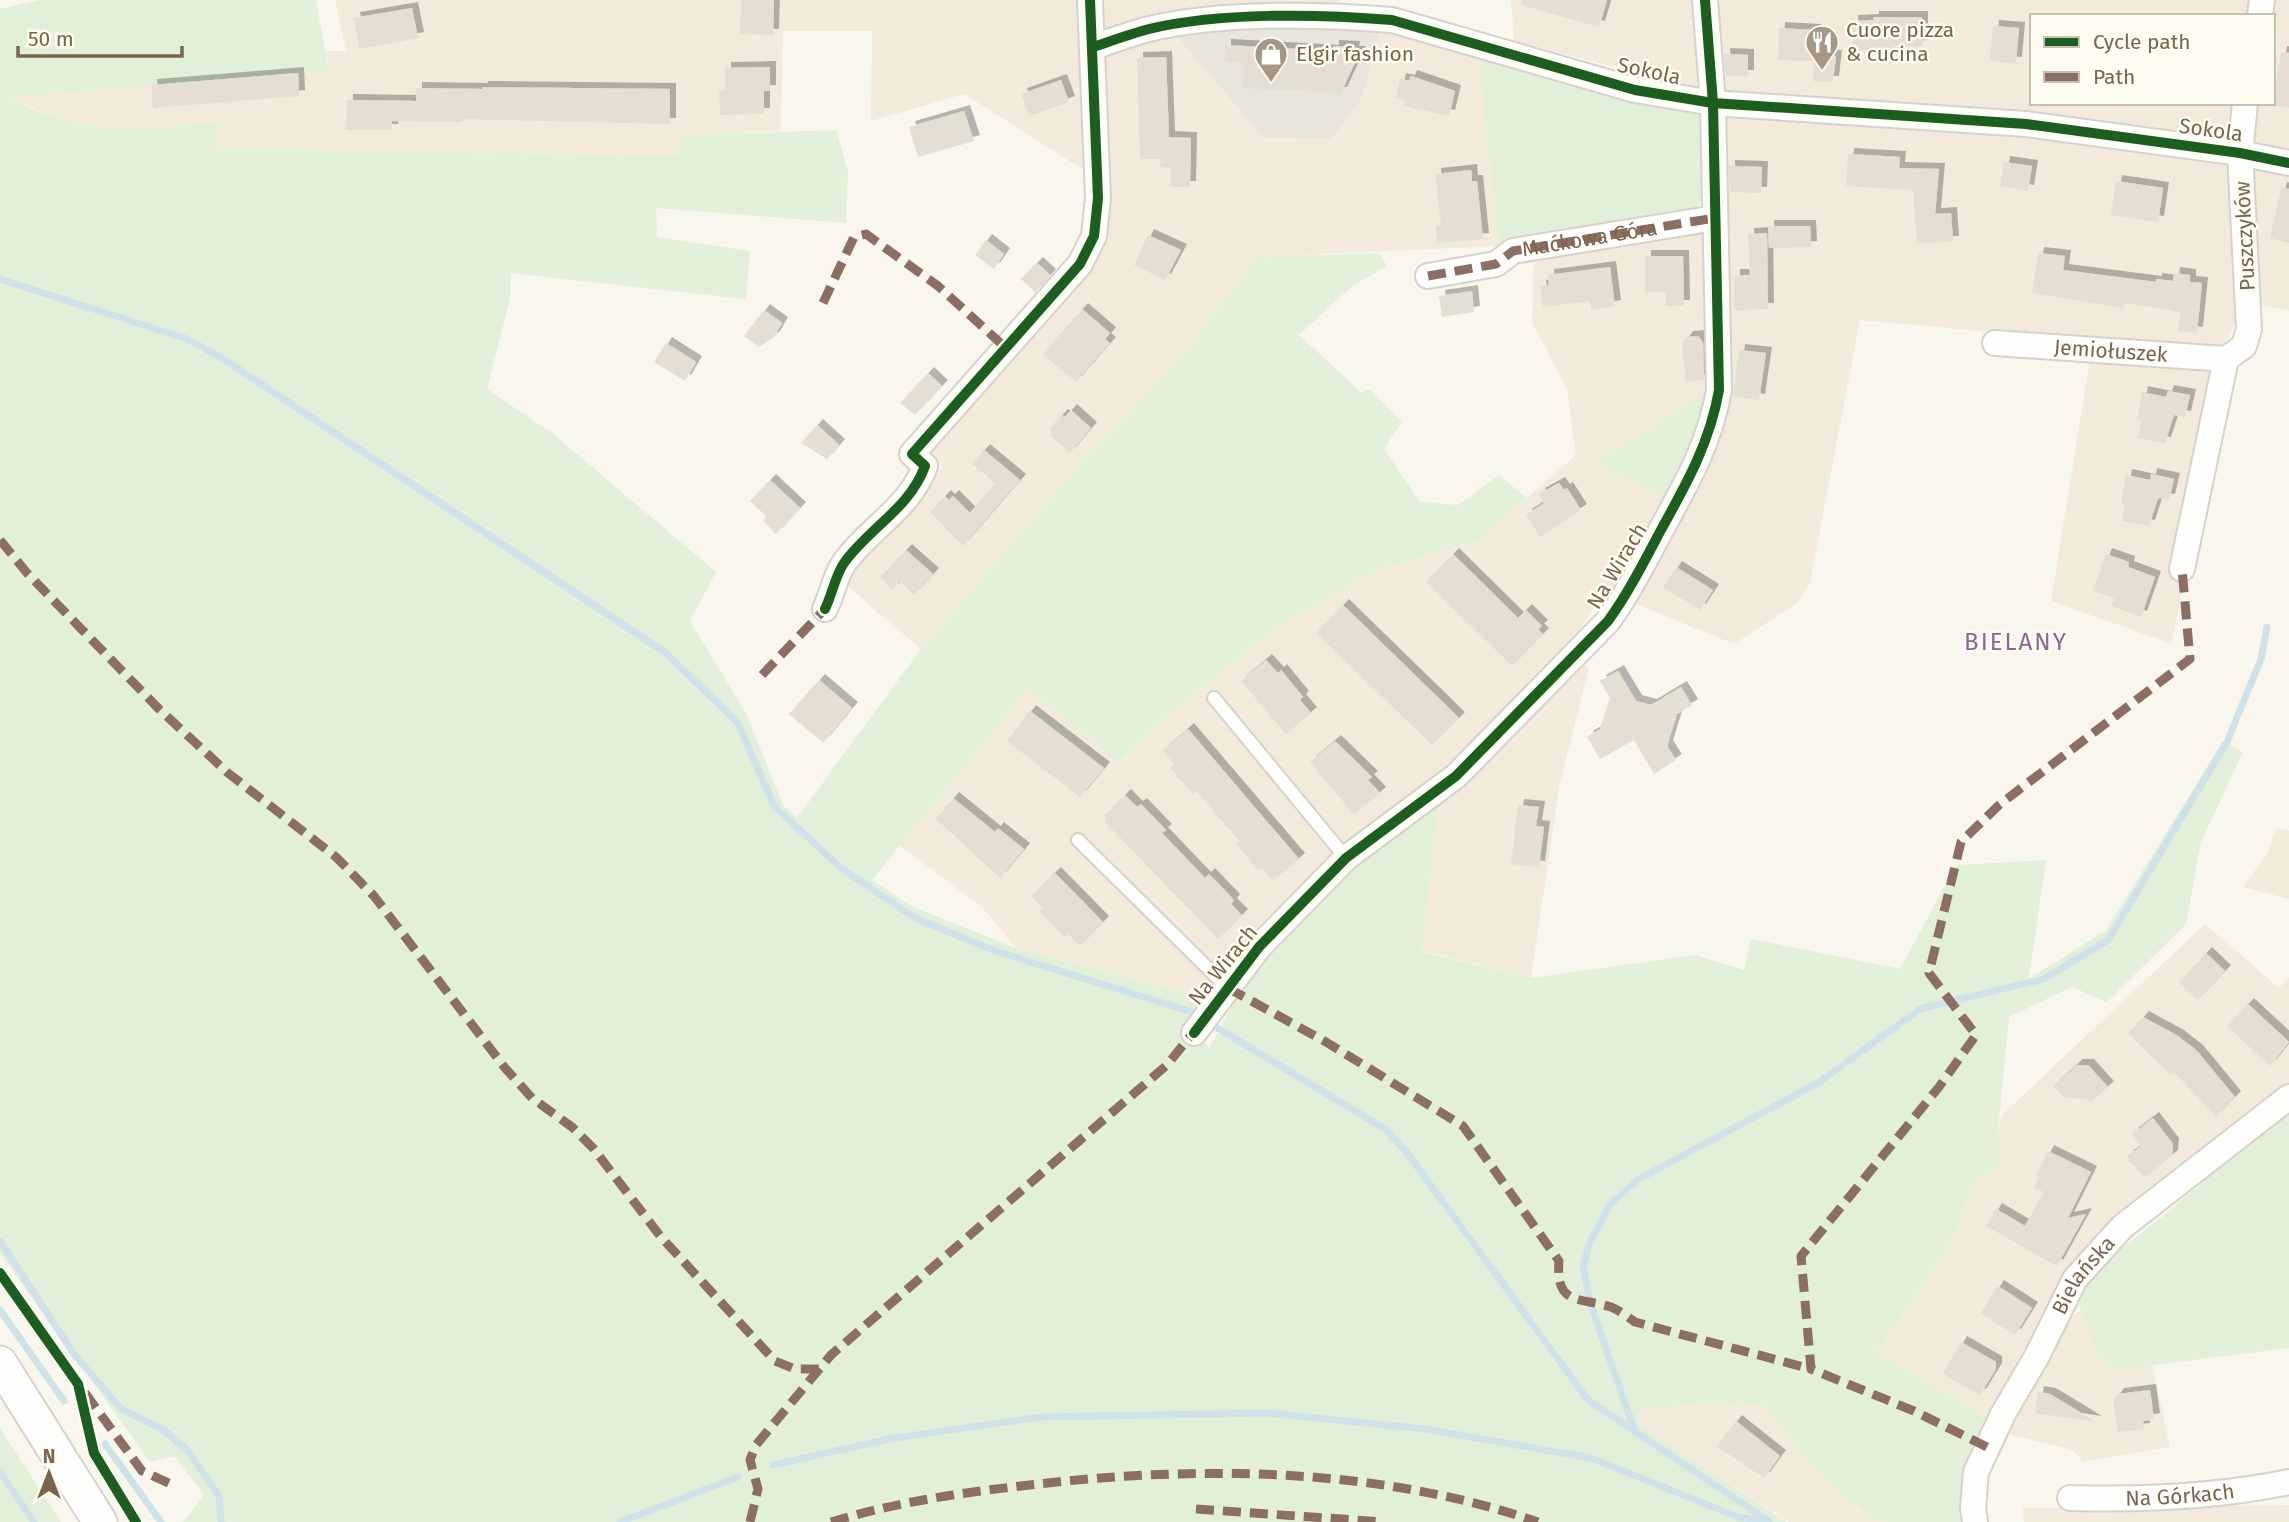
<svg xmlns="http://www.w3.org/2000/svg" width="2289" height="1522" font-family="'Fira Sans',sans-serif">
<style>
.residential{fill:#f2ebdc;fill-rule:evenodd}
.industrial{fill:#eae5dc}
.green{fill:#e2f0d9}
.lines{fill:none;stroke-linecap:round;stroke-linejoin:round}
.stream{stroke:#cfe2ea;stroke-width:7}
.building{fill:#e4ded3;filter:url(#shadow)}
.service-casing{stroke:#d7d2c9;stroke-width:16}
.minor-casing{stroke:#d7d2c9;stroke-width:28}
.secondary-casing{stroke:#d8d2c9;stroke-width:37}
.service{stroke:#fefefc;stroke-width:12}
.minor{stroke:#fefefc;stroke-width:24}
.secondary{stroke:#fefefc;stroke-width:33}
.quiet{stroke:#8d6e63;stroke-width:9;stroke-dasharray:18 9;stroke-linecap:butt}
.cycleway-casing{stroke:#fffcf2;stroke-width:15}
.cycleway{stroke:#1b5e20;stroke-width:10}
.labels{text-anchor:middle;stroke-width:5;stroke-linejoin:round;paint-order:stroke}
.poi-label{font-size:21px;fill:#7a654c;stroke:#fffcf2;text-anchor:start}
.street-label{font-size:21px;fill:#7a654c;stroke:#fffcf2}
.quarter-label{font-size:24px;letter-spacing:2px;fill:#8e6495;stroke:#fffcf2}
</style>
<defs>
<filter id="shadow"><feDropShadow dx="6" dy="-6" stdDeviation="0" flood-color="#0004"/></filter>
</defs>
<rect width="100%" height="100%" fill="#f9f6ee"/>
<path class="residential" d="M 335,0 L 1340,0 L 1339,7 L 1225,5 L 1163,18 L 1362,97 L 1381,29 L 1477,52 L 1499,246 L 1257,257 L 1179,359 L 1082,461 L 921,649 L 840,580 L 943,467 L 928,449 L 1077,278 L 1109,186 L 964,94 L 871,121 L 872,31 L 783,31 L 781,131 L 681,135 L 678,156 L 215,148 L 220,121 L 126,131 L 66,123 L 8,96 L 329,71 L 326,51 L 346,51 Z
M 1511,0 L 2289,0 L 2289,311 L 2245,302 L 2225,345 L 2214,349 L 2176,574 L 2184,578 L 2172,644 L 2051,601 L 2093,341 L 1860,320 L 1810,583 L 1797,603 L 1734,644 L 1604,591 L 1583,624 L 1589,634 L 1458,763 L 1288,902 L 1201,997 L 1016,948 L 982,907 L 899,845 L 1028,689 L 1120,763 L 1152,729 L 1273,630 L 1379,569 L 1478,541 L 1576,455 L 1567,388 L 1532,323 L 1534,263 L 1722,217 L 1699,89 L 1514,41 ZM 2032,16 L 2273,16 L 2273,103 L 2032,103 Z
M 1582,664 L 1589,668 L 1560,782 L 1531,978 L 1422,951 L 1438,805 Z
M 2276,828 L 2289,831 L 2289,899 L 2243,887 L 2268,852 Z
M 2205,924 L 2279,988 L 2289,977 L 2289,1092 L 2125,1212 L 1989,1419 L 1877,1353 L 1949,1248 L 1974,1182 L 2002,1164 L 1998,1131 L 2002,1115 Z
M 2082,1310 L 2097,1354 L 2113,1370 L 2152,1364 L 2170,1447 L 2083,1462 L 2073,1450 L 2004,1433 L 2057,1324 Z
M 1714,1401 L 1740,1407 L 1762,1403 L 1856,1509 L 1887,1522 L 1789,1522 L 1638,1423 L 1638,1412 Z
M 2289,1505 L 2289,1522 L 2024,1522 L 2023,1508 Z"/>
<path class="industrial" d="M 1233,25 L 1381,29 L 1362,97 L 1332,139 L 1263,137 L 1170,28 Z"/>
<path class="green" d="M 39,0 L 316,0 L 329,71 L 10,97 C 85,139 138,130 220,121 L 215,148 L 678,156 L 681,135 L 836,130 L 848,171 L 846,223 L 656,208 L 657,237 L 750,251 L 746,299 L 511,273 L 510,298 L 487,389 L 552,433 L 716,572 L 690,621 L 746,713 L 783,805 L 797,818 L 921,649 L 1082,461 L 1179,359 L 1257,257 L 1379,253 L 1387,266 L 1352,286 L 1299,335 L 1362,393 L 1369,389 L 1402,421 L 1384,449 L 1420,502 L 1458,505 L 1499,475 L 1527,498 L 1478,541 L 1379,569 L 1273,630 L 1152,729 L 1119,763 L 1028,689 L 872,880 L 911,906 L 1016,948 L 1201,997 L 1189,1020 L 1209,1048 L 1263,950 L 1339,876 L 1438,805 L 1422,952 L 1531,978 L 1695,955 L 1744,970 L 1751,939 L 1900,969 L 1956,865 L 2046,860 L 2029,979 L 2106,930 L 2223,741 L 2243,752 L 2201,842 L 2186,924 L 2107,1002 L 2072,987 L 2009,1017 L 1998,1131 L 2002,1164 L 1974,1182 L 1949,1248 L 1877,1352 L 1989,1419 L 1968,1522 C 1942,1522 1912,1522 1887,1522 C 1842,1514 1791,1438 1762,1403 L 1740,1407 L 1714,1401 L 1638,1412 L 1638,1423 L 1787,1522 L 183,1522 L 204,1495 L 174,1456 L 150,1462 L 0,1253 L 0,9 Z
M 1477,52 L 1702,112 L 1705,197 L 1690,215 L 1499,246 Z
M 1711,390 L 1671,501 L 1593,463 Z
M 2289,1108 L 2289,1348 L 2113,1370 L 2097,1354 L 2078,1302 L 2088,1280 L 2101,1264 L 2162,1217 Z
M 0,1428 L 61,1522 L 0,1522 Z"/>
<g class="lines">
<path class="stream" d="M 0,279 L 187,339 L 222,358 L 666,653 L 738,723 L 774,806 L 842,869 L 917,919 L 995,951 L 1192,1012
M 1216,1027 L 1385,1129 L 1405,1150 L 1588,1400 L 1767,1520
M 0,1241 L 74,1354 L 121,1409 L 165,1431 L 188,1451 L 219,1496 L 221,1522
M 0,1310 L 64,1401
M 1635,1432 L 1591,1305 L 1583,1267 L 1589,1244 L 1610,1205 L 1637,1180 L 1818,1083 L 1920,1009 L 2044,979 L 2108,940 L 2227,742 L 2261,659 L 2267,627
M 105,1444 L 161,1522
M 773,1465 L 889,1439 L 1040,1417 L 1268,1413 L 1425,1429 L 1591,1458 L 1738,1517 L 1769,1522
M 0,1472 L 34,1522
M 620,1522 L 738,1477"/>
</g>
<path class="building" d="M 741,0 L 774,0 L 773,35 L 740,34 Z
M 1522,0 L 1607,0 L 1599,27 L 1521,5 Z
M 412,8 L 418,38 L 359,49 L 354,18 Z
M 1873,17 L 1922,17 L 1922,46 L 1853,51 L 1852,21 L 1873,20 Z
M 1993,26 L 2019,28 L 2016,63 L 1990,61 Z
M 1779,28 L 1815,30 L 1814,61 L 1778,60 Z
M 1225,45 L 1333,51 L 1333,46 L 1354,47 L 1353,52 L 1360,52 L 1341,93 L 1243,88 L 1244,63 L 1225,62 Z
M 2281,52 L 2289,53 L 2289,108 L 2270,105 L 2273,103 Z
M 1724,54 L 1748,55 L 1748,76 L 1726,76 Z
M 1815,54 L 1836,56 L 1833,82 L 1813,81 Z
M 1166,57 L 1169,137 L 1191,138 L 1190,187 L 1171,187 L 1171,168 L 1160,167 L 1161,159 L 1140,159 L 1137,58 Z
M 770,67 L 770,91 L 764,91 L 764,114 L 720,115 L 719,91 L 725,91 L 725,68 Z
M 298,73 L 299,96 L 153,108 L 151,85 Z
M 1411,76 L 1455,91 L 1449,116 L 1404,106 L 1405,101 L 1396,98 L 1400,79 L 1409,81 Z
M 1061,80 L 1069,102 L 1029,116 L 1021,94 Z
M 482,87 L 670,89 L 670,124 L 462,119 L 462,122 L 392,121 L 392,130 L 346,130 L 347,100 L 416,101 L 416,88 L 482,89 Z
M 964,111 L 974,141 L 918,157 L 909,127 Z
M 1848,154 L 1900,157 L 1899,168 L 1939,169 L 1935,214 L 1951,213 L 1953,242 L 1917,243 L 1913,190 L 1846,186 Z
M 2004,162 L 2032,166 L 2028,191 L 2000,186 Z
M 1729,166 L 1762,167 L 1761,193 L 1730,192 Z
M 1471,170 L 1472,181 L 1477,181 L 1483,239 L 1437,243 L 1436,226 L 1441,225 L 1435,174 Z
M 2116,181 L 2163,188 L 2158,222 L 2111,215 Z
M 2281,188 L 2289,189 L 2289,243 L 2270,238 Z
M 1768,226 L 1810,226 L 1811,247 L 1769,248 Z
M 1767,233 L 1768,309 L 1734,310 L 1734,275 L 1750,275 L 1748,234 Z
M 1148,235 L 1181,250 L 1165,280 L 1134,265 Z
M 986,240 L 1004,254 L 994,269 L 975,255 Z
M 2038,253 L 2065,256 L 2063,270 L 2156,282 L 2156,279 L 2173,281 L 2174,273 L 2190,275 L 2190,282 L 2202,283 L 2197,333 L 2178,331 L 2181,313 L 2172,310 L 2124,303 L 2123,308 L 2032,293 Z
M 1645,256 L 1683,256 L 1684,306 L 1666,306 L 1666,292 L 1645,292 Z
M 1037,263 L 1050,275 L 1035,292 L 1021,279 Z
M 1610,267 L 1615,306 L 1591,310 L 1590,301 L 1543,307 L 1540,286 L 1549,285 L 1548,275 Z
M 1472,291 L 1474,312 L 1442,317 L 1439,296 Z
M 1082,309 L 1110,333 L 1105,339 L 1110,343 L 1076,382 L 1043,354 Z
M 764,310 L 782,323 L 774,337 L 759,347 L 744,336 Z
M 1698,336 L 1703,342 L 1704,380 L 1686,382 L 1682,344 L 1687,337 Z
M 666,343 L 696,362 L 685,381 L 654,362 Z
M 1739,350 L 1766,353 L 1759,400 L 1733,396 Z
M 928,373 L 942,386 L 915,415 L 900,403 Z
M 2168,391 L 2190,395 L 2185,417 L 2174,415 L 2165,443 L 2138,438 L 2141,421 L 2137,420 L 2142,392 L 2166,397 Z
M 1071,410 L 1091,428 L 1070,453 L 1050,435 L 1052,432 L 1049,429 L 1062,415 L 1065,417 Z
M 817,425 L 839,445 L 827,459 L 801,443 Z
M 984,450 L 1020,480 L 963,546 L 930,512 L 945,496 L 949,500 L 953,496 L 970,513 L 995,483 L 972,464 Z
M 2151,474 L 2174,479 L 2169,500 L 2158,498 L 2149,526 L 2122,521 L 2125,504 L 2121,503 L 2126,475 L 2150,480 Z
M 770,480 L 800,508 L 776,534 L 763,521 L 766,516 L 750,501 Z
M 1559,483 L 1564,490 L 1567,488 L 1581,510 L 1540,537 L 1526,515 L 1544,503 L 1539,494 Z
M 906,550 L 933,574 L 914,595 L 900,581 L 893,590 L 880,578 Z
M 1453,554 L 1518,618 L 1526,610 L 1542,626 L 1538,629 L 1543,634 L 1512,666 L 1426,582 Z
M 2106,554 L 2129,562 L 2128,567 L 2155,577 L 2141,617 L 2111,606 L 2114,598 L 2093,591 Z
M 1676,567 L 1713,590 L 1700,610 L 1663,587 Z
M 1343,605 L 1459,718 L 1432,745 L 1316,633 Z
M 1266,660 L 1278,673 L 1281,670 L 1303,697 L 1300,700 L 1311,713 L 1286,734 L 1241,681 Z
M 1618,671 L 1636,701 L 1651,705 L 1681,687 L 1692,705 L 1677,714 L 1667,746 L 1676,760 L 1654,774 L 1634,740 L 1600,759 L 1587,737 L 1600,729 L 1610,698 L 1600,681 Z
M 819,680 L 852,708 L 823,743 L 789,714 Z
M 1030,711 L 1104,768 L 1080,797 L 1007,741 Z
M 1188,729 L 1299,859 L 1273,881 L 1262,868 L 1258,870 L 1236,844 L 1239,841 L 1197,791 L 1193,794 L 1170,768 L 1174,764 L 1163,751 Z
M 1335,741 L 1372,777 L 1368,780 L 1380,793 L 1354,815 L 1310,762 Z
M 1125,795 L 1137,807 L 1141,804 L 1166,830 L 1162,833 L 1205,878 L 1209,874 L 1234,900 L 1231,904 L 1242,915 L 1218,939 L 1105,822 L 1105,815 Z
M 953,798 L 995,832 L 998,828 L 1024,849 L 1000,878 L 936,819 Z
M 1518,805 L 1539,807 L 1536,826 L 1544,827 L 1539,867 L 1511,864 Z
M 1055,873 L 1103,922 L 1080,946 L 1068,934 L 1064,937 L 1040,912 L 1043,908 L 1031,896 Z
M 2206,953 L 2225,971 L 2198,1000 L 2179,983 Z
M 2248,1004 L 2289,1042 L 2270,1066 L 2227,1026 Z
M 2143,1017 L 2178,1036 L 2197,1051 L 2235,1097 L 2216,1117 L 2174,1072 L 2171,1075 L 2128,1034 Z
M 2077,1065 L 2088,1065 L 2108,1087 L 2090,1103 L 2086,1099 L 2065,1098 L 2053,1086 Z
M 2153,1118 L 2173,1144 L 2172,1156 L 2144,1178 L 2127,1157 L 2141,1146 L 2132,1134 Z
M 2048,1151 L 2091,1172 L 2068,1218 L 2086,1214 L 2057,1266 L 1986,1226 L 1996,1209 L 2025,1226 L 2044,1192 L 2034,1188 L 2039,1177 L 2036,1175 Z
M 1998,1286 L 2032,1308 L 2015,1335 L 1981,1313 Z
M 1961,1342 L 1996,1362 L 1996,1369 L 1980,1395 L 1943,1374 Z
M 2150,1390 L 2154,1419 L 2143,1421 L 2144,1429 L 2118,1432 L 2113,1401 L 2118,1394 Z
M 2038,1392 L 2050,1394 L 2096,1422 L 2035,1413 Z
M 1736,1421 L 1780,1456 L 1764,1478 L 1717,1446 Z"/>
<g class="lines">
<defs>
<path id="service" d="M 1214,698 L 1346,858
M 1078,840 L 1228,988"/>
<g id="minor">
<path d="M 2260,16 L 2262,0"/>
<path d="M 1093,47 C 1111,41 1130,34 1149,29 C 1219,12 1319,14 1392,20 L 1635,90 L 1713,103 L 2026,124 L 2240,153 L 2289,163"/>
<path d="M 1428,276 L 1496,264 L 1513,251 L 1715,218"/>
<path id="s1" d="M 1995,343 L 2226,359"/>
<path d="M 2226,359 L 2244,346 L 2249,329 L 2240,153 L 2245,103"/>
<path d="M 2182,569 L 2226,359"/>
<path d="M 825,609 C 832,595 835,576 844,563 C 869,528 910,508 925,466 L 912,454 L 1080,264 L 1094,236 L 1098,198 L 1090,0"/>
<path d="M 1194,1033 L 1259,947 L 1346,858 L 1456,776 L 1608,621 C 1629,592 1645,560 1662,528 C 1687,483 1710,442 1719,390 L 1713,103 L 1705,0"/>
<path id="s2" d="M 2070,1498 C 2143,1500 2217,1497 2289,1482"/>
<path id="s3" d="M 1975,1522 L 1973,1508 L 1976,1472 L 2003,1414 L 2037,1356 L 2075,1279 L 2122,1227 L 2289,1097"/>
</g>
<path id="secondary" d="M 0,1363 L 100,1522"/>
</defs>
<use href="#service" class="service-casing"/>
<use href="#minor" class="minor-casing"/>
<use href="#secondary" class="secondary-casing"/>
<use href="#service" class="service"/>
<use href="#minor" class="minor"/>
<use href="#secondary" class="secondary"/>
<g class="quiet">
<path id="s4" d="M 1428,276 L 1496,264 L 1513,251 L 1715,218"/>
<path d="M 823,303 L 854,237 L 866,234 L 938,286 L 1007,349"/>
<path d="M 0,540 L 27,573 L 159,709 L 228,773 L 336,857 L 374,896 L 505,1068 L 532,1098 L 572,1127 L 593,1148 L 661,1237 L 775,1361 L 795,1369 L 819,1369"/>
<path d="M 762,675 L 825,609"/>
<path d="M 1228,988 L 1326,1042 L 1463,1126 L 1559,1261 C 1555,1307 1581,1297 1611,1307 C 1619,1310 1628,1317 1635,1322 L 1811,1369"/>
<path d="M 85,1393 L 142,1471 L 173,1485"/>
<path d="M 1987,1447 L 1914,1411 L 1811,1369 L 1801,1256 L 1939,1087 L 1976,1035 L 1929,973 L 1961,842 L 1999,805 L 2190,659 L 2182,569"/>
<path d="M 1196,1509 L 1383,1522"/>
<path d="M 750,1522 L 758,1489 L 750,1460 L 756,1445 L 831,1355 L 1167,1065 L 1196,1029"/>
<path d="M 831,1522 C 890,1504 951,1494 1013,1487 C 1185,1465 1373,1465 1538,1522"/>
</g>
<defs>
<path id="cycleway" d="M 1093,47 C 1111,41 1130,34 1149,29 C 1219,12 1319,14 1392,20 L 1635,90 L 1713,103 L 2026,124 L 2240,153 L 2289,163
M 825,609 C 832,595 835,576 844,563 C 869,528 910,508 925,466 L 912,454 L 1080,264 L 1094,236 L 1098,198 L 1090,0
M 1194,1033 L 1259,947 L 1346,858 L 1456,776 L 1608,621 C 1629,592 1645,560 1662,528 C 1687,483 1710,442 1719,390 L 1713,103 L 1705,0
M 0,1273 L 78,1384 L 94,1453 L 136,1522"/>
</defs>
<use href="#cycleway" class="cycleway-casing"/>
<use href="#cycleway" class="cycleway"/>
</g>
<defs>
<symbol id="restaurant-pin" viewBox="-11 -11 22 30"><path d="M0 17L-7.5 6A9.5 9.5 0 1 1 7.5 6Z" fill="#a69885" stroke="#fffcf2"/><path d="M-5-6h1v4h1v-4h1v4h1v-4h1v5L-1.5 .5V6h-2V.5L-5-1ZM5-6V6H3V1.5H1.5Q1.5-4 5-6Z" fill="#fff"/></symbol>
<symbol id="shop-pin" viewBox="-11 -11 22 30"><path d="M0 17L-7.5 6A9.5 9.5 0 1 1 7.5 6Z" fill="#a69885" stroke="#fffcf2"/><path d="M-5-2.5h2.3a2.7 3.5 0 0 1 5.4 0H5L5.5 6h-11ZM-1.5-2.5h3a1.5 2.3 0 0 0-3 0Z" fill="#fff"/></symbol>
</defs>
<g fill-rule="evenodd">
<use href="#restaurant-pin" x="1803" y="23" width="38" height="52"/>
<use href="#shop-pin" x="1252" y="35" width="38" height="52"/>
</g>
<g class="labels">
<g class="poi-label">
<text x="1846" y="37">Cuore pizza<tspan x="1846" dy="24">&amp; cucina</tspan></text>
<text x="1296" y="61">Elgir fashion</text>
</g>
<g class="street-label">
<text transform="translate(1649 71) rotate(12)" y="7">Sokola</text>
<text transform="translate(2211 130) rotate(8)" y="7">Sokola</text>
<text transform="translate(2245 236) rotate(-93)" y="7">Puszczyków</text>
<text dy="7" stroke="none"><textPath href="#s4" startOffset="168">Maćkowa Góra</textPath></text>
<text dy="7" stroke="none"><textPath href="#s1" startOffset="116">Jemiołuszek</textPath></text>
<text transform="translate(1617 566) rotate(-59)" y="7">Na Wirach</text>
<text transform="translate(1223 965) rotate(-51)" y="7">Na Wirach</text>
<text dy="7" stroke="none"><textPath href="#s3" startOffset="275">Bielańska</textPath></text>
<text dy="7" stroke="none"><textPath href="#s2" startOffset="110">Na Górkach</textPath></text>
</g>
<g class="quarter-label">
<text x="2016" y="650">BIELANY</text>
</g>
</g>
<rect x="2030" y="14" width="245" height="91" fill="#fffcf2" stroke="#cac0b0" stroke-width="2"/>
<rect x="2044" y="37" width="35" height="10" fill="#1b5e20" stroke="#cac0b0" stroke-width="2"/>
<text x="2093" y="49" font-size="21" fill="#7a654c">Cycle path</text>
<rect x="2044" y="72" width="35" height="10" fill="#8d6e63" stroke="#cac0b0" stroke-width="2"/>
<text x="2093" y="84" font-size="21" fill="#7a654c">Path</text>
<g transform="translate(49 1473)" stroke="#fffcf2" stroke-width="5" paint-order="stroke">
<path d="M0-5L12 26L0 18L-12 26Z" fill="#7a654c"/>
<text y="-10" font-size="19" font-weight="bold" text-anchor="middle" fill="#7a654c">N</text>
</g>
<path d="M18 46v10h164v-10" fill="none" stroke="#7a654c" stroke-width="3.5"/>
<text x="28" y="46" font-size="21" fill="#7a654c" stroke="#fffcf2" stroke-width="5" paint-order="stroke">50 m</text>
</svg>
